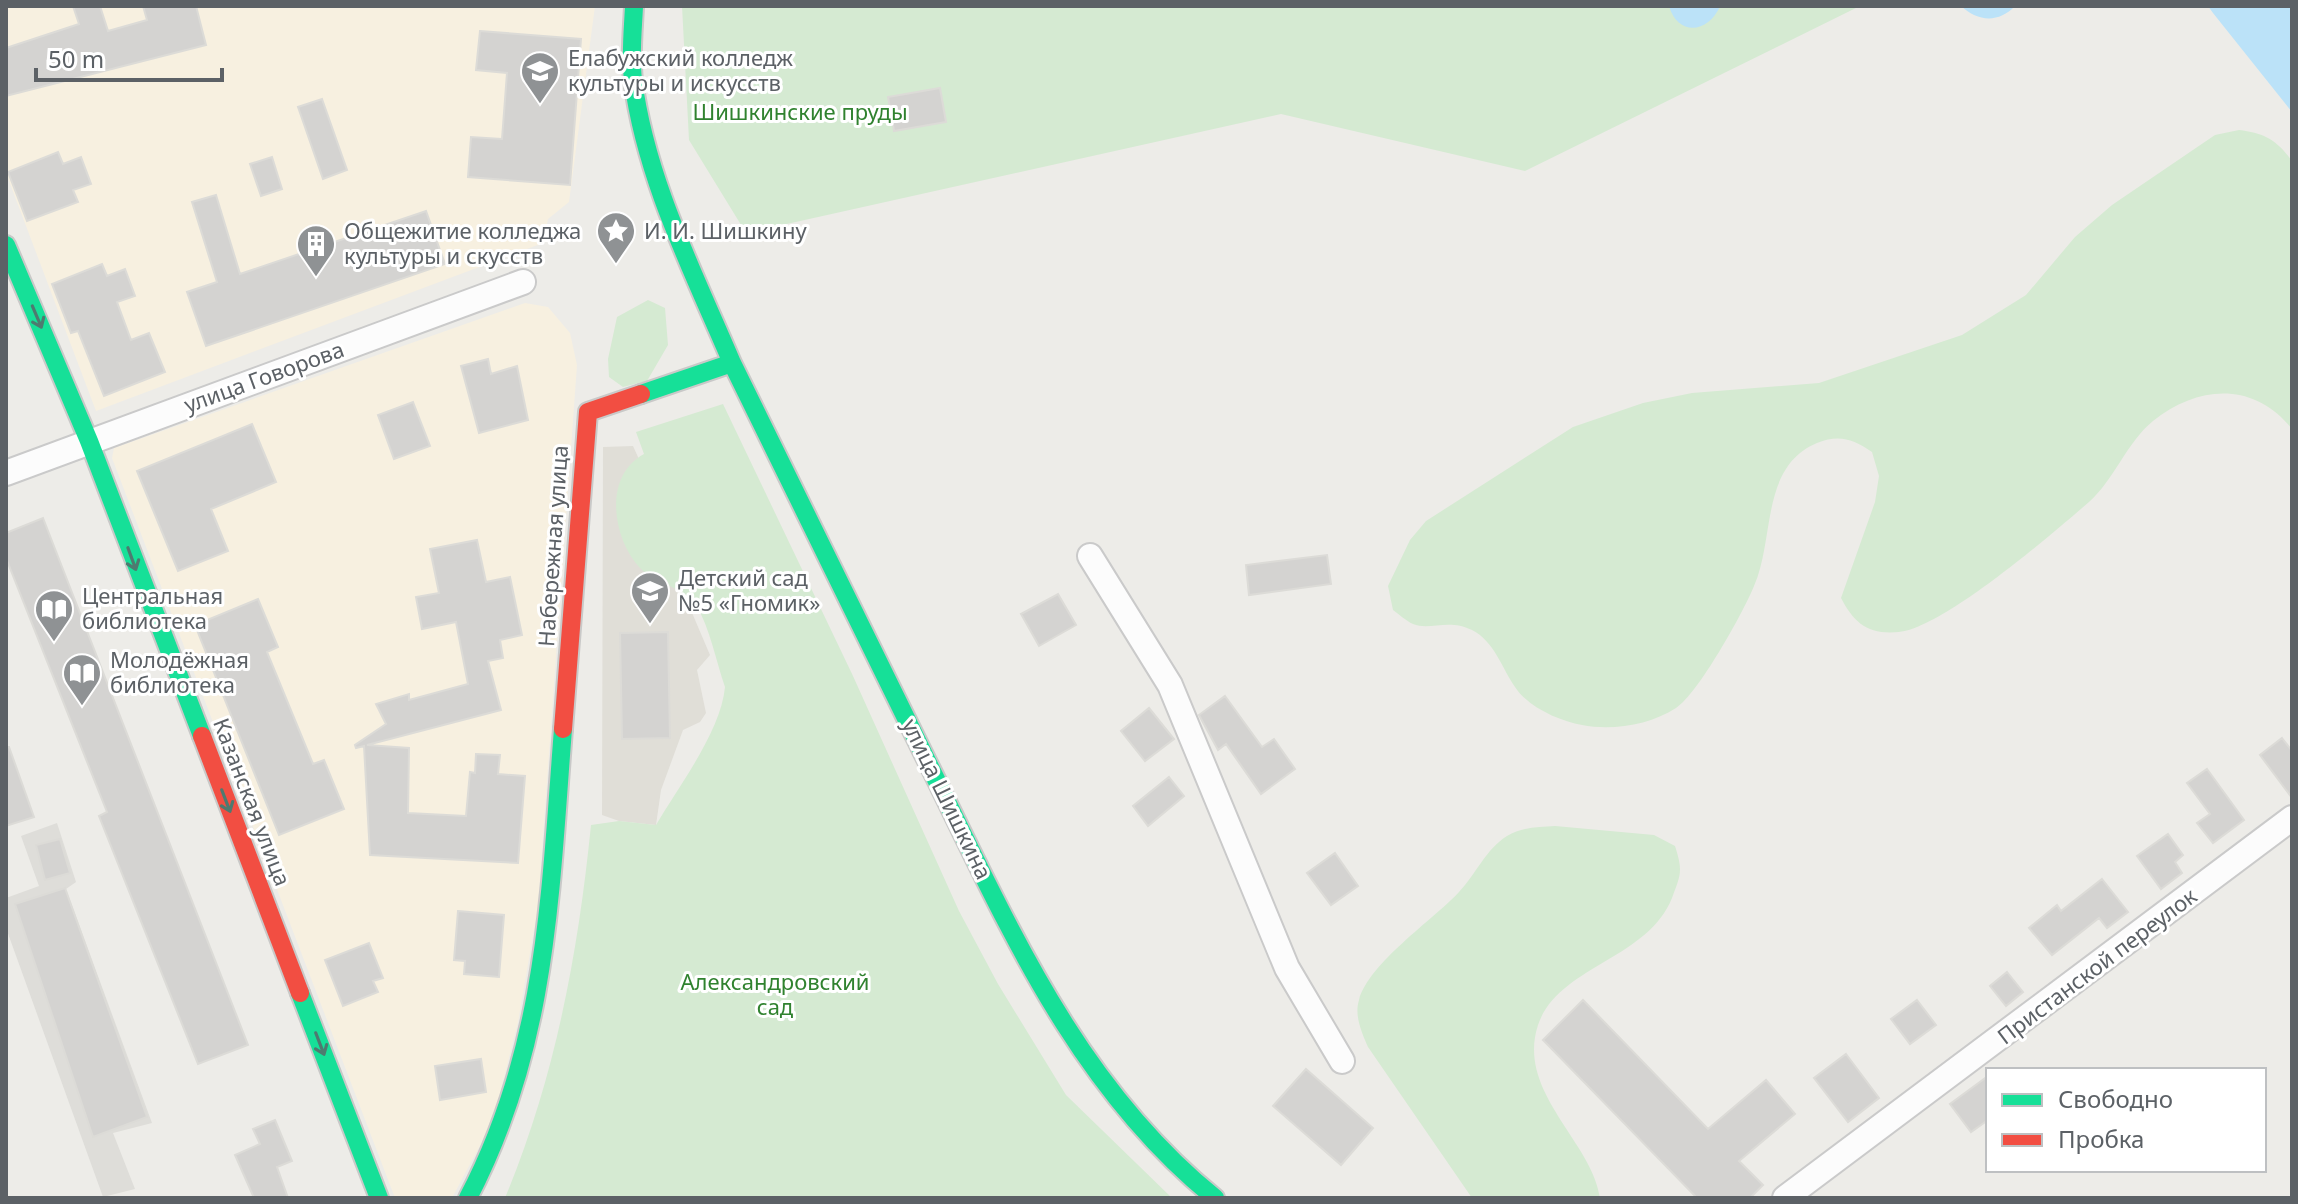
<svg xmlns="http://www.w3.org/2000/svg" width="2298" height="1204" font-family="'Noto Sans',sans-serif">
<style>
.commercial{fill:#f7f0e0}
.industrial{fill:#deddd9}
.education{fill:#e0ded7}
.green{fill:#d5ead2}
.water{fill:#bbe2f8}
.building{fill:#d4d3d1;stroke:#dcdbd7;stroke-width:2}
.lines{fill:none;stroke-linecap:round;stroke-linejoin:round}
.street-casing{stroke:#cacaca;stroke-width:28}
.fast-casing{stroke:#c9c9c8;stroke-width:22}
.jam-casing{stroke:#c9c9c8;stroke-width:22}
.street{stroke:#fcfcfc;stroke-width:24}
.fast{stroke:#16e098;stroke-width:18}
.jam{stroke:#f24e42;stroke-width:18}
.oneway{stroke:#4e7a70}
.labels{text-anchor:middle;stroke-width:6;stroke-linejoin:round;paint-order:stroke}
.poi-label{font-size:22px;fill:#5c6166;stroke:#fff;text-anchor:start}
.park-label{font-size:22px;fill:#30822f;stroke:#fff}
.street-label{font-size:22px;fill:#5c6166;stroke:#fff}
</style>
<rect width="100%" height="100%" fill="#edece8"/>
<path class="commercial" d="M 6,6 L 595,6 L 569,202 L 548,219 L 543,243 L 96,411 L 6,173 Z
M 525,303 L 548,307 L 570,333 L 577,365 L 538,907 L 518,1022 L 493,1121 L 452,1198 L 395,1198 L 112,458 L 114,448 Z"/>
<path class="industrial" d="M 57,823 L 76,882 L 66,889 L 152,1123 L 113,1133 L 135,1189 L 103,1197 L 6,928 L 6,898 L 39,886 L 21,836 Z"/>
<path class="education" d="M 633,446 L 653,490 L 684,594 L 710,655 L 697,670 L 706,713 L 700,722 L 683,730 L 661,790 L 656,825 L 619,821 L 602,815 L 603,447 Z"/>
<path class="green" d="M 682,6 L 1860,6 L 1525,171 L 1281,114 L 746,233 L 689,140 Z
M 2239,130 C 2264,133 2277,140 2292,161 L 2292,429 C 2254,381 2198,385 2153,421 C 2127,442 2114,480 2089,502 C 2052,534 1943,628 1899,632 C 1868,635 1854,623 1841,598 L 1875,502 L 1879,476 L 1872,452 C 1853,439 1839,434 1817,443 C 1760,467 1775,539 1754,586 C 1743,613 1698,694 1676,708 C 1650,725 1612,731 1582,725 C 1559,721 1528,707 1515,687 C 1502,668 1494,641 1472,630 C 1448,618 1430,631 1413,624 C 1406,621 1399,614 1393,610 L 1388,586 L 1410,540 L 1426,521 L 1573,427 L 1643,403 L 1692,393 L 1819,383 L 1962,335 L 2026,295 L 2075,237 L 2112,205 L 2215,135 Z
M 648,300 L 665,308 L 668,345 L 647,381 L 623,387 L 609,377 L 608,359 L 617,317 Z
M 723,404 L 853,676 L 959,911 L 998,984 L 1066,1095 L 1172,1198 L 505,1198 C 555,1078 578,954 591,825 L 619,821 L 656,825 C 679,786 721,731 725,687 C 716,661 710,628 696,605 C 685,587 655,584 640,568 C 612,538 603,476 644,454 L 636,432 Z
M 1555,826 L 1654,835 L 1675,846 C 1683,871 1681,874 1672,898 C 1647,960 1558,966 1538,1025 C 1516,1092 1592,1141 1600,1198 L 1472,1198 L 1368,1047 C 1362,1033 1354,1016 1359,1000 C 1369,963 1433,920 1459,892 C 1476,874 1486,849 1507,836 C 1522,827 1539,827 1555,826 Z"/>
<path class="water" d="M 1669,6 L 1720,6 C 1709,33 1678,37 1669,6 Z
M 1961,6 L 2015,6 C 1999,23 1978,22 1961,6 Z
M 2208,6 L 2292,6 L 2292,112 L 2213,13 Z"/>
<path class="building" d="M 73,6 L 100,6 L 108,31 L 147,20 L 143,6 L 196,6 L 206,45 L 6,96 L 6,48 L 79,24 Z
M 480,31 L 581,39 L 570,185 L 468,177 L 471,137 L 502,139 L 507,73 L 476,70 Z
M 940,88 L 946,122 L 894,131 L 888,97 Z
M 322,99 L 347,170 L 323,179 L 298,107 Z
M 58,152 L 63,164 L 81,157 L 91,184 L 73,190 L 78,202 L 27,221 L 8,172 Z
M 272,157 L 282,189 L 261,196 L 250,164 Z
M 216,195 L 240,274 L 426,211 L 445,264 L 206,346 L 187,292 L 217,282 L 192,202 Z
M 102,264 L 107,276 L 125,269 L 135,296 L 117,302 L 131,340 L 149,333 L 165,372 L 104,396 L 78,331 L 71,333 L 52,284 Z
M 488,359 L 491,374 L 517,366 L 528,420 L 479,433 L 461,366 Z
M 413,402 L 430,446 L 394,459 L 378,415 Z
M 252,424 L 276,482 L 211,509 L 228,551 L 178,571 L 137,471 Z
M 43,518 L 248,1045 L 198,1064 L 99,816 L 107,812 L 6,558 L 6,533 Z
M 477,540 L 486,582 L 510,577 L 522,635 L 500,640 L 503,658 L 488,661 L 501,710 L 367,745 L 409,748 L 408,813 L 466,816 L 470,772 L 475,773 L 476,754 L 500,755 L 498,774 L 525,776 L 518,863 L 370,855 L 364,746 L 356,748 L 355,745 L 386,724 L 376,704 L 409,694 L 409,700 L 468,684 L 456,622 L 422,629 L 416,597 L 439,593 L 430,549 Z
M 1327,555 L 1331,584 L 1249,595 L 1246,565 Z
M 1058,594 L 1076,625 L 1039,646 L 1021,614 Z
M 258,599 L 278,647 L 267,652 L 313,764 L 324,760 L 344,809 L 279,835 L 195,625 Z
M 668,632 L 670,738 L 622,739 L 620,633 Z
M 1225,696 L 1262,747 L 1274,739 L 1295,769 L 1261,794 L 1226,744 L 1218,750 L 1199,715 Z
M 1149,708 L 1174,739 L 1145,761 L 1121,731 Z
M 2282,738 L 2292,751 L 2292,798 L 2260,755 Z
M 6,747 L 9,747 L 34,817 L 6,826 Z
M 2207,769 L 2244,820 L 2213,843 L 2197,823 L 2210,814 L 2187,783 Z
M 1169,777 L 1184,796 L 1148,826 L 1133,806 Z
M 2168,834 L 2183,855 L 2175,862 L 2182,873 L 2161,889 L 2137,856 Z
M 60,839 L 70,873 L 45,880 L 36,845 Z
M 1335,853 L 1358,886 L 1331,905 L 1307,873 Z
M 2102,879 L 2128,912 L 2107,928 L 2099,918 L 2052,955 L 2029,928 L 2057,905 L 2061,911 Z
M 65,888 L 147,1117 L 93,1137 L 15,904 Z
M 458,911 L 504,915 L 499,977 L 464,974 L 465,961 L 454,960 Z
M 369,943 L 383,978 L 373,981 L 378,992 L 343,1006 L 325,960 Z
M 2007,972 L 2023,992 L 2006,1006 L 1990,986 Z
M 1583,1000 L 1708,1129 L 1766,1080 L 1795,1114 L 1739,1161 L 1763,1185 L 1750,1198 L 1697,1198 L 1543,1040 Z
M 1917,1000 L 1936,1025 L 1910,1044 L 1891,1019 Z
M 1846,1054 L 1879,1098 L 1848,1122 L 1814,1078 Z
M 481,1059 L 486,1092 L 440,1100 L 435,1066 Z
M 1306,1069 L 1373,1128 L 1341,1165 L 1273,1106 Z
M 1988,1076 L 1988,1120 L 1971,1132 L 1950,1104 Z
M 275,1120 L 292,1161 L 277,1167 L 288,1198 L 254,1198 L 235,1155 L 260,1144 L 253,1129 Z"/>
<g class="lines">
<defs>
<path id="street" d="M 6,473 L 523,282
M 1090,556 L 1170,685 L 1287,968 L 1342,1061
M 1785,1198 L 2292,818"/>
<path id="fast" d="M 634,6 C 633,30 630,55 633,80 C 646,180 693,271 732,363 L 641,394
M 6,245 L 89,441 L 202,736
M 732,363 C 797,496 862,628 927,761 C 1006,920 1074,1084 1215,1198
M 300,993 L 379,1198
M 468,1198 C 547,1047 550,895 563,729"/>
<path id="jam" d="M 563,729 L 588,412 L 641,394
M 202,736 L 300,993"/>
</defs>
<use href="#street" class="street-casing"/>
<use href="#fast" class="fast-casing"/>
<use href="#jam" class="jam-casing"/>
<use href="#street" class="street"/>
<use href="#fast" class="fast"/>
<use href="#jam" class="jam"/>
</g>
<defs><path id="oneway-shaft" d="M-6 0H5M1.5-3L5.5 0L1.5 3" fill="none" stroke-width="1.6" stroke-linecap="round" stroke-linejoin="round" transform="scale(2)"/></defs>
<g class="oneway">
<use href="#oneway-shaft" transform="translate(37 317) rotate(67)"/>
<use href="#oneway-shaft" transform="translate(132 559) rotate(70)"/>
<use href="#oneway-shaft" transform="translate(226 801) rotate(69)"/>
<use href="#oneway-shaft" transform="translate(320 1044) rotate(69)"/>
</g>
<defs>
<symbol id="university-pin" viewBox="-11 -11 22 30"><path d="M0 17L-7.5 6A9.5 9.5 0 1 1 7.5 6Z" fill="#8f9294" stroke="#fff"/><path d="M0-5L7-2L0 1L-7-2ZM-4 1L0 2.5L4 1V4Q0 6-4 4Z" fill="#fff"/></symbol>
<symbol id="sight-pin" viewBox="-11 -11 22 30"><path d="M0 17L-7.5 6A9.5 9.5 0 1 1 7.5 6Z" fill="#8f9294" stroke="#fff"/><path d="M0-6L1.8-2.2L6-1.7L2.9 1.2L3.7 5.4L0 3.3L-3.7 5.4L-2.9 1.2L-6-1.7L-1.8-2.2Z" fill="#fff"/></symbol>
<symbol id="building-pin" viewBox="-11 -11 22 30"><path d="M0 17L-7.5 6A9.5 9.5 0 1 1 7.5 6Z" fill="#8f9294" stroke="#fff"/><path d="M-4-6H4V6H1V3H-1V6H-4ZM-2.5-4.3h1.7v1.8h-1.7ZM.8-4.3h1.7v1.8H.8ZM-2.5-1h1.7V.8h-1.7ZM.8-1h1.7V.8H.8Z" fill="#fff"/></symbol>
<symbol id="school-pin" viewBox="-11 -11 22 30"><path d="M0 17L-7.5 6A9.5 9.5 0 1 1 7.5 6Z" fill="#8f9294" stroke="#fff"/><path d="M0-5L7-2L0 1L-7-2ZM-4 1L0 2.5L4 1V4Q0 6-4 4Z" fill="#fff"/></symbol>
<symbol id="library-pin" viewBox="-11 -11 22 30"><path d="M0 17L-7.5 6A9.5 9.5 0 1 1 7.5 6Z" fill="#8f9294" stroke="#fff"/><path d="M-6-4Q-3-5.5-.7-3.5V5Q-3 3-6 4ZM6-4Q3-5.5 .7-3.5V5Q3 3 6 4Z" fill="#fff"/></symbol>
</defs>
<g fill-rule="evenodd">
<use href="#university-pin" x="518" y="49" width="44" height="60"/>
<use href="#sight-pin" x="594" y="209" width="44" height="60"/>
<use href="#building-pin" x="294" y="222" width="44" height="60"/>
<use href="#school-pin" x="628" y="569" width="44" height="60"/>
<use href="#library-pin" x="32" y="587" width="44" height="60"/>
<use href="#library-pin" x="60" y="651" width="44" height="60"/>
</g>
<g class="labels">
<g class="poi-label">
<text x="568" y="66">Елабужский колледж<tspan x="568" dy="25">культуры и искусств</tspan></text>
<text x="344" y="239">Общежитие колледжа<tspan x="344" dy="25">культуры и скусств</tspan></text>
<text x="644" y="239">И. И. Шишкину</text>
<text x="678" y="586">Детский сад<tspan x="678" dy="25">№5 «Гномик»</tspan></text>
<text x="82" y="604">Центральная<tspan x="82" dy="25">библиотека</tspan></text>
<text x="110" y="668">Молодёжная<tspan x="110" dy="25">библиотека</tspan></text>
</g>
<g class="park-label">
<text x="800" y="120">Шишкинские пруды</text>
<text x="775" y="990">Александровский<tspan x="775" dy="25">сад</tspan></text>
</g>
<g class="street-label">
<text transform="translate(264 377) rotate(-20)" y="8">улица Говорова</text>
<text transform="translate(553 546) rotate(-86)" y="8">Набережная улица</text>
<text transform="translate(947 799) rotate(64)" y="8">улица Шишкина</text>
<text transform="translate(252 802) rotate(69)" y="8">Казанская улица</text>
<text transform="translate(2097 966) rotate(-37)" y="8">Пристанской переулок</text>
</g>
</g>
<rect width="2298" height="1204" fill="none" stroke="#5c6166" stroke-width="16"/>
<rect x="1986" y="1068" width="280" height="104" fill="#ffffff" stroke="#bec0c2" stroke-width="2"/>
<rect x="2002" y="1094" width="40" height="12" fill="#16e098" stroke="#bec0c2" stroke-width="2"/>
<text x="2058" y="1108" font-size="24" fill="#5c6166">Свободно</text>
<rect x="2002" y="1134" width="40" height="12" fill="#f24e42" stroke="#bec0c2" stroke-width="2"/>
<text x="2058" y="1148" font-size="24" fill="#5c6166">Пробка</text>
<path d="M36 68v12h186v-12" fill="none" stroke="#5c6166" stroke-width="4"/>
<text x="48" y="68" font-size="24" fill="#5c6166" stroke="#ffffff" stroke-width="6" paint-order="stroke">50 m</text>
</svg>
